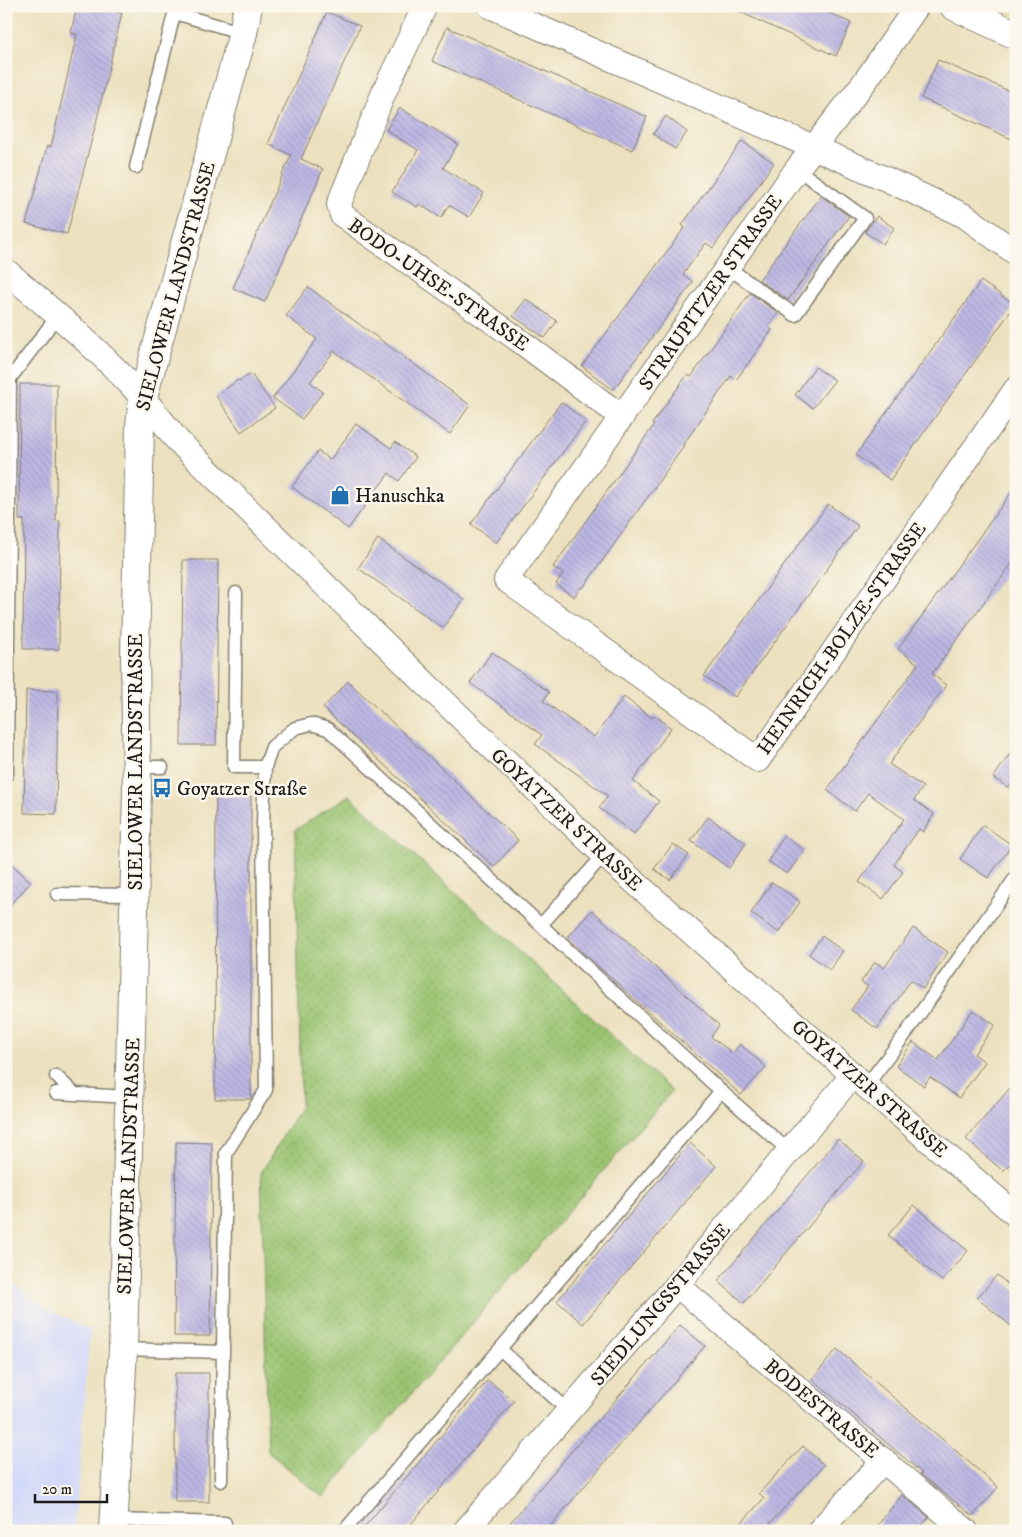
<svg xmlns="http://www.w3.org/2000/svg" width="1022" height="1537" font-family="'IM FELL DW Pica',serif">
<style>
.built{fill:#d3d9f9}
.grass{fill:url(#grass-dots);stroke:#5a7046}
.building{fill:url(#building-back-hatch)}
.lines{fill:none;stroke-linecap:round;stroke-linejoin:round}
.lane-casing{stroke:#847e6e;stroke-width:15}
.street-casing{stroke:#847e6e;stroke-width:26}
.secondary-casing{stroke:#847e6e;stroke-width:30}
.lane{stroke:#fff;stroke-width:12}
.street{stroke:#fff;stroke-width:24}
.secondary{stroke:#fff;stroke-width:28}
.labels{text-anchor:middle;stroke-width:5;stroke-linejoin:round;paint-order:stroke}
.street-label{font-size:20px;fill:#1c1c1c;stroke:#fbf7ec}
.poi-label{font-size:20px;fill:#1c1c1c;stroke:#fbf7ec;text-anchor:start}
</style>
<defs>
<pattern id="grass-dots" width="8" height="8" patternUnits="userSpaceOnUse" patternTransform="scale(1.25)"><rect width="8" height="8" fill="#99c370"/><path d="M2 2h.1M6 6h.1" fill="none" stroke="#83a760" stroke-width="1.8" stroke-linecap="round"/></pattern>
<pattern id="building-back-hatch" width="6" height="6" patternUnits="userSpaceOnUse" patternTransform="scale(1.25)"><rect width="6" height="6" fill="#bdb7e4"/><path d="M-1 5l2 2M0 0l6 6M5-1l2 2" fill="none" stroke="#a29dc3"/></pattern>
</defs>
<rect width="100%" height="100%" fill="#fbf7ec"/>
<filter id="ink" filterUnits="userSpaceOnUse"><feTurbulence type="fractalNoise" baseFrequency=".02" numOctaves="2"/><feDisplacementMap in="SourceGraphic" scale="10" xChannelSelector="R" yChannelSelector="G"/><feConvolveMatrix kernelMatrix="1 2 1 2 8 2 1 2 1" color-interpolation-filters="sRGB"/></filter>
<filter id="wash" filterUnits="userSpaceOnUse"><feTurbulence type="fractalNoise" baseFrequency=".0096" numOctaves="4" result="noise"/><feDisplacementMap in="SourceGraphic" scale="20" xChannelSelector="R" yChannelSelector="G"/><feGaussianBlur stdDeviation="1.12" result="paint"/><feColorMatrix in="noise" values="0 0 0 0 0 0 0 0 0 0 0 0 0 0 0 0 0 1.4 0 .05"/><feComposite in="paint" operator="in"/></filter>
<g filter="url(#wash)">
<rect width="100%" height="100%" fill="#ece1bf"/>
<path class="built" d="M 6,1278 L 49,1310 L 90,1330 L 74,1531 L 6,1531 Z"/>
<path class="grass" d="M 349,795 L 672,1091 L 323,1497 L 268,1452 L 261,1173 L 301,1106 L 295,830 Z"/>
<g id="blocks">
<path class="building" d="M 77,6 L 118,6 L 117,12 L 122,13 L 96,123 L 67,234 L 26,224 L 47,146 L 51,147 L 77,34 L 71,33 Z
M 727,6 L 814,6 L 851,23 L 836,56 Z
M 327,12 L 360,26 L 301,159 L 323,169 L 265,302 L 233,288 L 291,155 L 268,144 Z
M 447,27 L 647,117 L 632,150 L 432,61 Z
M 938,60 L 1016,94 L 1016,141 L 921,98 Z
M 400,108 L 458,144 L 443,168 L 484,193 L 469,217 L 449,205 L 441,218 L 419,204 L 417,207 L 392,192 L 418,150 L 386,130 Z
M 666,116 L 687,132 L 675,149 L 653,134 Z
M 742,141 L 774,163 L 713,248 L 706,243 L 683,274 L 693,282 L 613,390 L 582,366 L 685,227 L 682,225 Z
M 821,196 L 849,216 L 788,300 L 759,280 Z
M 877,216 L 894,228 L 883,244 L 865,232 Z
M 981,281 L 1015,305 L 890,480 L 856,455 Z
M 308,287 L 470,405 L 450,434 L 334,351 L 310,382 L 323,392 L 302,419 L 273,398 L 317,339 L 286,316 Z
M 750,293 L 778,313 L 768,327 L 772,330 L 736,380 L 731,376 L 683,445 L 684,446 L 583,588 L 581,587 L 574,597 L 556,584 L 563,574 L 553,567 L 654,425 L 652,424 L 687,375 L 691,377 Z
M 526,299 L 557,321 L 545,338 L 513,316 Z
M 815,367 L 835,380 L 813,408 L 795,395 Z
M 251,374 L 275,408 L 241,432 L 216,396 L 238,380 L 239,381 Z
M 20,384 L 57,384 L 56,521 L 60,521 L 59,649 L 23,649 L 24,520 L 19,520 Z
M 561,402 L 586,421 L 496,543 L 471,524 Z
M 356,424 L 391,448 L 395,442 L 416,457 L 399,481 L 389,473 L 348,529 L 292,487 L 318,451 L 330,460 Z
M 1016,486 L 1016,558 L 932,674 L 946,685 L 889,764 L 923,787 L 914,800 L 934,814 L 923,832 L 919,829 L 894,865 L 903,872 L 883,899 L 859,882 L 904,819 L 868,793 L 855,811 L 827,790 L 918,664 L 898,649 Z
M 828,504 L 858,526 L 735,697 L 704,676 Z
M 378,539 L 464,599 L 443,628 L 358,568 Z
M 183,560 L 218,560 L 216,745 L 181,745 Z
M 492,652 L 549,692 L 543,701 L 594,737 L 624,697 L 652,718 L 654,715 L 671,728 L 633,781 L 659,801 L 634,834 L 599,808 L 608,796 L 535,744 L 542,735 L 470,683 Z
M 348,681 L 518,840 L 494,867 L 323,708 Z
M 26,690 L 58,691 L 56,814 L 24,813 Z
M 1016,745 L 1016,778 L 1009,788 L 993,778 Z
M 216,796 L 251,796 L 251,1099 L 215,1099 Z
M 708,817 L 746,843 L 729,868 L 691,841 Z
M 983,825 L 1012,845 L 988,878 L 960,859 Z
M 784,836 L 805,850 L 787,874 L 768,861 Z
M 673,844 L 689,855 L 670,880 L 654,869 Z
M 6,859 L 31,882 L 6,909 Z
M 772,882 L 800,902 L 779,933 L 751,913 Z
M 592,910 L 719,1025 L 711,1037 L 733,1053 L 740,1044 L 766,1067 L 741,1095 L 567,938 Z
M 913,928 L 948,952 L 923,989 L 911,980 L 877,1029 L 851,1010 L 868,986 L 861,982 L 875,962 L 884,968 Z
M 822,936 L 843,951 L 830,970 L 809,954 Z
M 973,1010 L 995,1025 L 974,1054 L 985,1062 L 959,1098 L 930,1077 L 924,1086 L 896,1066 L 913,1042 L 938,1060 Z
M 1016,1081 L 1016,1158 L 1003,1171 L 966,1139 Z
M 838,1139 L 864,1161 L 744,1303 L 718,1281 Z
M 176,1142 L 212,1143 L 210,1336 L 174,1336 Z
M 690,1143 L 716,1166 L 583,1324 L 557,1301 Z
M 914,1205 L 968,1251 L 942,1281 L 888,1235 Z
M 997,1275 L 1016,1291 L 1016,1330 L 977,1298 Z
M 680,1325 L 705,1346 L 546,1531 L 503,1531 Z
M 837,1349 L 998,1487 L 973,1516 L 920,1474 L 922,1473 L 812,1379 Z
M 175,1373 L 209,1373 L 209,1502 L 175,1502 Z
M 488,1380 L 514,1401 L 405,1531 L 361,1531 Z
M 803,1446 L 824,1465 L 763,1531 L 734,1531 L 764,1498 L 759,1493 Z
M 902,1495 L 929,1517 L 917,1531 L 873,1531 Z"/>
</g>
</g>
<g filter="url(#ink)">
<use href="#blocks" fill-opacity="0" stroke="#847e6e" stroke-width="1"/>
<g class="lines">
<defs>
<path id="lane" d="M 175,13 L 243,33
M 136,167 L 176,6
M 727,267 L 795,315 L 865,218 L 797,169
M 6,384 L 58,315
M 236,593 L 234,767 L 265,767
M 137,767 L 162,767
M 7,774 L 10,378
M 57,894 L 135,895
M 541,925 L 604,855
M 56,1076 L 75,1094
M 866,1086 L 907,1032 L 1016,877
M 721,1091 L 789,1151
M 56,1093 L 130,1097
M 123,1349 L 222,1352
M 500,1349 L 569,1411
M 221,1481 L 226,1153 L 266,1090 L 263,824 L 265,767 L 272,747 L 295,728 L 311,724 L 328,729 L 721,1091 L 344,1531
M 114,1520 L 225,1523 L 225,1531"/>
<path id="street" d="M 425,6 L 384,92 L 339,204 L 342,215 L 516,338 L 622,417
M 490,6 L 886,179 L 965,216 L 1016,253
M 917,6 L 866,80 L 797,169 L 506,580 L 758,760 L 1016,389
M 6,271 C 53,311 102,352 143,398 C 155,412 166,426 177,440 L 427,685 L 604,855 L 853,1075 L 1016,1215
M 677,1285 L 966,1531
M 465,1531 L 677,1285 L 853,1075
M 819,1531 L 884,1460"/>
<path id="secondary" d="M 954,6 L 1016,35
M 113,1531 L 123,1349 L 137,789 L 135,656 L 140,426 L 143,397 L 243,33 L 248,6"/>
</defs>
<use href="#lane" class="lane-casing"/>
<use href="#street" class="street-casing"/>
<use href="#secondary" class="secondary-casing"/>
<use href="#lane" class="lane"/>
<use href="#street" class="street"/>
<use href="#secondary" class="secondary"/>
</g>
</g>
<defs>
<symbol id="shop-bare" viewBox="-9 -9 18 18"><path d="M-5-2.5h2.3a2.7 3.5 0 0 1 5.4 0H5L5.5 6h-11ZM-1.5-2.5h3a1.5 2.3 0 0 0-3 0Z" fill="#1f6fb2" stroke="#fbf7ec" stroke-width="2.5" paint-order="stroke"/></symbol>
<symbol id="bus-bare" viewBox="-9 -9 18 18"><path d="M-5-6H5V4H4V6H2V4H-2V6H-4V4H-5ZM-3.5-4V0h7V-4ZM-3.5 1.2v1.5H-2V1.2ZM2 1.2v1.5H3.5V1.2Z" fill="#1f6fb2" stroke="#fbf7ec" stroke-width="2.5" paint-order="stroke"/></symbol>
</defs>
<g fill-rule="evenodd">
<use href="#shop-bare" x="326" y="481" width="28" height="28"/>
<use href="#bus-bare" x="148" y="774" width="28" height="28"/>
</g>
<g class="labels">
<g class="street-label">
<text transform="translate(439 284) rotate(35)" y="7">BODO-UHSE-STRASSE</text>
<text transform="translate(175 286) rotate(-75)" y="7">SIELOWER LANDSTRASSE</text>
<text transform="translate(710 292) rotate(-55)" y="7">STRAUPITZER STRASSE</text>
<text transform="translate(841 638) rotate(-55)" y="7">HEINRICH-BOLZE-STRASSE</text>
<text transform="translate(135 762) rotate(-90)" y="7">SIELOWER LANDSTRASSE</text>
<text transform="translate(567 819) rotate(43)" y="7">GOYATZER STRASSE</text>
<text transform="translate(870 1088) rotate(41)" y="7">GOYATZER STRASSE</text>
<text transform="translate(128 1166) rotate(-88)" y="7">SIELOWER LANDSTRASSE</text>
<text transform="translate(660 1304) rotate(-50)" y="7">SIEDLUNGSSTRASSE</text>
<text transform="translate(822 1408) rotate(40)" y="7">BODESTRASSE</text>
</g>
<g class="poi-label">
<text x="355" y="502">Hanuschka</text>
<text x="177" y="795">Goyatzer Straße</text>
</g>
</g>
<rect width="1022" height="1537" fill="none" stroke="#fbf7ec" stroke-width="25"/>
<path d="M35 1494v8h72v-8" fill="none" stroke="#1c1c1c" stroke-width="2.5"/>
<text x="42" y="1494" font-size="15" fill="#1c1c1c" stroke="#fbf7ec" stroke-width="4" paint-order="stroke">20 m</text>
</svg>
